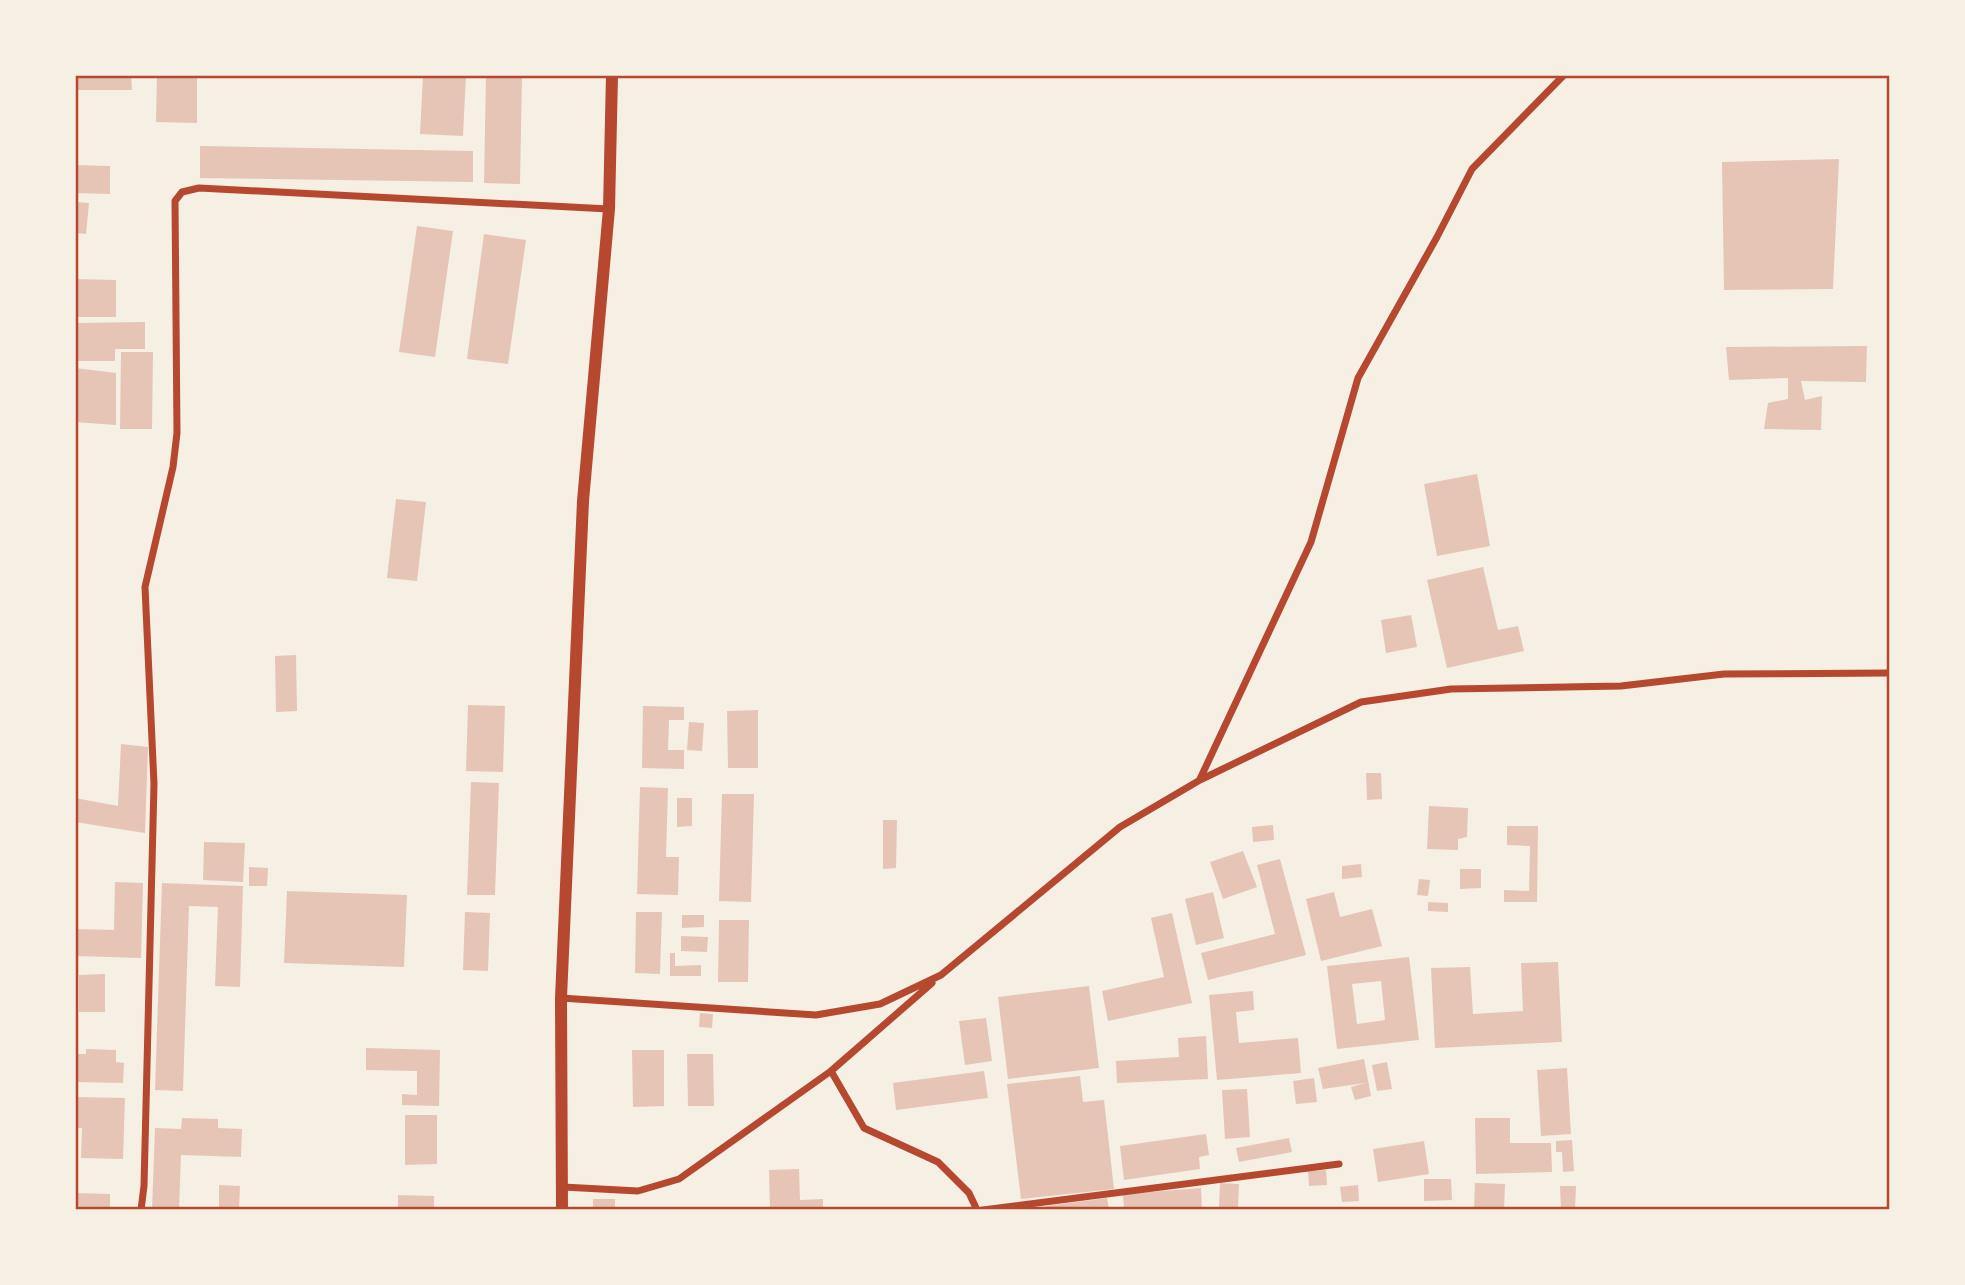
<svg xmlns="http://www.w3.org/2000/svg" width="1965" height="1285" font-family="Figtree,sans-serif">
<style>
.building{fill:#e6c5b7;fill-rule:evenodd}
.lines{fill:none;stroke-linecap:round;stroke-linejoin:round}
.minor{stroke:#b5482f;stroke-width:7}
.tertiary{stroke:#b5482f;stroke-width:12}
.neatline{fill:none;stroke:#b5482f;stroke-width:2.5}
</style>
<rect width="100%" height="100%" fill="#f6efe4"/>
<path class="building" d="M 75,75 L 131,75 L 132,90 L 75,90 Z
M 157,75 L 197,75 L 197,123 L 156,122 Z
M 423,75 L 466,75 L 463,136 L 420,134 Z
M 486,75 L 522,75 L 520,184 L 484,183 Z
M 200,146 L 473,151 L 473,182 L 200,178 Z
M 1839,159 L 1833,289 L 1724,290 L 1722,162 Z
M 75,165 L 110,166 L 110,194 L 75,193 Z
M 75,202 L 89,203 L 86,234 L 75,233 Z
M 417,226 L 453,231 L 435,357 L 399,352 Z
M 484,234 L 526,240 L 508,364 L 467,359 Z
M 75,279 L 116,280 L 116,317 L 75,317 Z
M 145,322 L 145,349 L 115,349 L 115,361 L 75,361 L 75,323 Z
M 1867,346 L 1866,382 L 1801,381 L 1805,400 L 1822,396 L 1821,430 L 1764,429 L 1768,403 L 1788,399 L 1788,378 L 1729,380 L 1726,347 Z
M 121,352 L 153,352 L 152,429 L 120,429 Z
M 75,368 L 116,373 L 116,425 L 75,422 Z
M 1477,474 L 1490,546 L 1437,556 L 1424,484 Z
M 396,499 L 426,502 L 417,581 L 387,578 Z
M 1483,567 L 1498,630 L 1518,626 L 1524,651 L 1447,668 L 1427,580 Z
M 1411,615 L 1417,647 L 1386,653 L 1381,620 Z
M 296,655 L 297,711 L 276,712 L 275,656 Z
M 468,705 L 505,706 L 503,772 L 466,771 Z
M 643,706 L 684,707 L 684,720 L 669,720 L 668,750 L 684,750 L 684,769 L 642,768 Z
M 758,710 L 758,768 L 728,768 L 727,711 Z
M 689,722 L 704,723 L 702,751 L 687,750 Z
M 121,744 L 148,747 L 145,833 L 75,822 L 75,798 L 118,806 Z
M 1366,773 L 1381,773 L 1382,799 L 1367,800 Z
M 471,782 L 499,783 L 495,895 L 467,895 Z
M 640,787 L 668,788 L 666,857 L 679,857 L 678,895 L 637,894 Z
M 722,794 L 754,794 L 751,902 L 719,901 Z
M 677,798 L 692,798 L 692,826 L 677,827 Z
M 1429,806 L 1468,808 L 1467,837 L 1458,839 L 1458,850 L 1427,849 Z
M 883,820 L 897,820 L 896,868 L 883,869 Z
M 1273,825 L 1274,840 L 1253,842 L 1252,827 Z
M 1507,826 L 1538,826 L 1537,902 L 1504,902 L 1504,890 L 1529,891 L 1530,846 L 1507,845 Z
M 204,842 L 245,843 L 243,882 L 203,880 Z
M 1243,851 L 1257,887 L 1223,899 L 1210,862 Z
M 1280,859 L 1306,955 L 1208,980 L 1201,953 L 1275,934 L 1257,865 Z
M 1361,864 L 1362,877 L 1342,879 L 1342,866 Z
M 249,867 L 268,868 L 267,886 L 249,886 Z
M 1460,869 L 1481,869 L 1481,888 L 1460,889 Z
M 1419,879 L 1430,880 L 1428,896 L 1417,895 Z
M 115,882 L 143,883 L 141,958 L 75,956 L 75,929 L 114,930 Z
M 162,883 L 243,886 L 240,987 L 215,986 L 218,907 L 189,906 L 183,1091 L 155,1090 Z
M 287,891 L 407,895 L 404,967 L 284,963 Z
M 1213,892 L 1224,938 L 1196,945 L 1185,899 Z
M 1334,892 L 1340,917 L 1372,909 L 1382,946 L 1321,961 L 1306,899 Z
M 1428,902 L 1448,903 L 1448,912 L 1428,911 Z
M 465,912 L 490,913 L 488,971 L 463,970 Z
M 636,912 L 662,912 L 660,974 L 635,973 Z
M 1172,913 L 1192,1003 L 1108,1021 L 1102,991 L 1164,977 L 1151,918 Z
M 682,915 L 704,915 L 704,927 L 682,928 Z
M 719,920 L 749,920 L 748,982 L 718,982 Z
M 681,936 L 708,937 L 707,952 L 681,951 Z
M 670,953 L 675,953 L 675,966 L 701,965 L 701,976 L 670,976 Z
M 1409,957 L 1419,1040 L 1337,1049 L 1327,966 ZM 1381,981 L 1385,1020 L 1357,1024 L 1352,984 Z
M 1558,962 L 1562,1042 L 1435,1048 L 1431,968 L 1470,967 L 1473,1014 L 1523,1011 L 1521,963 Z
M 105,974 L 105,1012 L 79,1012 L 79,975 Z
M 1089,986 L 1099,1068 L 1008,1079 L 998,997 Z
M 1253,991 L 1254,1010 L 1236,1012 L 1239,1043 L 1298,1038 L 1301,1073 L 1217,1080 L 1209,995 Z
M 700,1013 L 713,1014 L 712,1028 L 699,1027 Z
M 986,1018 L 992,1061 L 965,1065 L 959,1021 Z
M 1206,1036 L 1208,1079 L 1117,1083 L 1116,1061 L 1179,1057 L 1178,1038 Z
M 366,1048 L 440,1050 L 439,1106 L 402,1105 L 402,1094 L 417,1095 L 417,1071 L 366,1070 Z
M 86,1049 L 116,1050 L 116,1062 L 124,1063 L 123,1083 L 75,1082 L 75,1054 L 86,1054 Z
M 632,1050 L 664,1050 L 664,1106 L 633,1107 Z
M 687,1054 L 713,1054 L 714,1106 L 688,1106 Z
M 1364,1059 L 1371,1096 L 1355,1100 L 1351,1087 L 1365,1083 L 1323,1089 L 1318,1068 Z
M 1387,1062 L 1392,1089 L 1377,1091 L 1372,1065 Z
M 1567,1068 L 1571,1134 L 1541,1136 L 1537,1070 Z
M 984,1071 L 988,1098 L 896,1110 L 893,1083 Z
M 1080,1076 L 1083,1102 L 1104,1100 L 1114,1189 L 1021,1199 L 1007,1084 Z
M 1314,1078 L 1317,1102 L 1296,1104 L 1293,1081 Z
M 1247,1089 L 1250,1137 L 1225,1139 L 1222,1090 Z
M 75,1097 L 125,1098 L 123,1159 L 81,1158 L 82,1128 L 75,1128 Z
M 405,1115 L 437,1115 L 437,1164 L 405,1165 Z
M 182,1118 L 218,1119 L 218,1128 L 242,1129 L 241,1157 L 181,1155 L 179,1210 L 152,1210 L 155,1128 L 181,1129 Z
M 1475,1118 L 1510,1118 L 1510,1143 L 1551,1143 L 1552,1172 L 1476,1174 Z
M 1206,1134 L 1209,1155 L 1199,1157 L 1200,1169 L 1124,1180 L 1120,1146 Z
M 1289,1138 L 1292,1152 L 1239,1162 L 1236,1148 Z
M 1572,1140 L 1574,1171 L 1563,1172 L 1562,1152 L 1556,1152 L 1556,1141 Z
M 1424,1141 L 1429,1174 L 1378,1182 L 1373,1149 Z
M 799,1169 L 800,1200 L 823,1199 L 823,1210 L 770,1210 L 769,1170 Z
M 1326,1170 L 1327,1185 L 1309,1186 L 1308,1171 Z
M 1424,1179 L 1451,1179 L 1452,1200 L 1424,1201 Z
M 1220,1183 L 1239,1184 L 1238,1208 L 1219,1207 Z
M 1475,1183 L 1505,1184 L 1504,1210 L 1474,1210 Z
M 219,1185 L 240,1186 L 239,1210 L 219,1210 Z
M 1358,1185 L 1359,1201 L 1342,1202 L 1340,1187 Z
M 1560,1186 L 1576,1186 L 1575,1210 L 1561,1210 Z
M 1201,1188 L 1202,1210 L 1124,1210 L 1123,1194 Z
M 75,1193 L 110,1194 L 110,1210 L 75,1210 Z
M 398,1195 L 434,1196 L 434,1210 L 398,1210 Z
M 1107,1198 L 1109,1210 L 1047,1210 L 1046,1206 Z
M 593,1199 L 615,1199 L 615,1210 L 593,1210 Z"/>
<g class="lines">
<path class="minor" d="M 1200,779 L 1311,542 L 1358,378 L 1437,237 L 1472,169 L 1564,75
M 561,998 L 816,1015 L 880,1004 L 941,975 L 1120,827 L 1200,780 L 1361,702 L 1451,689 L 1621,686 L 1724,674 L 1890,673
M 831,1071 L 864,1128 L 938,1162 L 969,1193 L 977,1210
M 563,1187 L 638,1191 L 679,1179 L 831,1071 L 932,983
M 141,1210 L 144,1186 L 154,784 L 145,587 L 173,467 L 177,433 L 175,201 L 182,192 L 199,188 L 609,209
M 983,1210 L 1339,1164"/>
<path class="tertiary" d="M 562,1210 L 561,998 L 583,501 L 609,209 L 612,75"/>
</g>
<rect width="1965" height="1285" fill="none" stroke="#f6efe4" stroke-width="154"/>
<rect x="77" y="77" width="1811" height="1131" class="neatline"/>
</svg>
